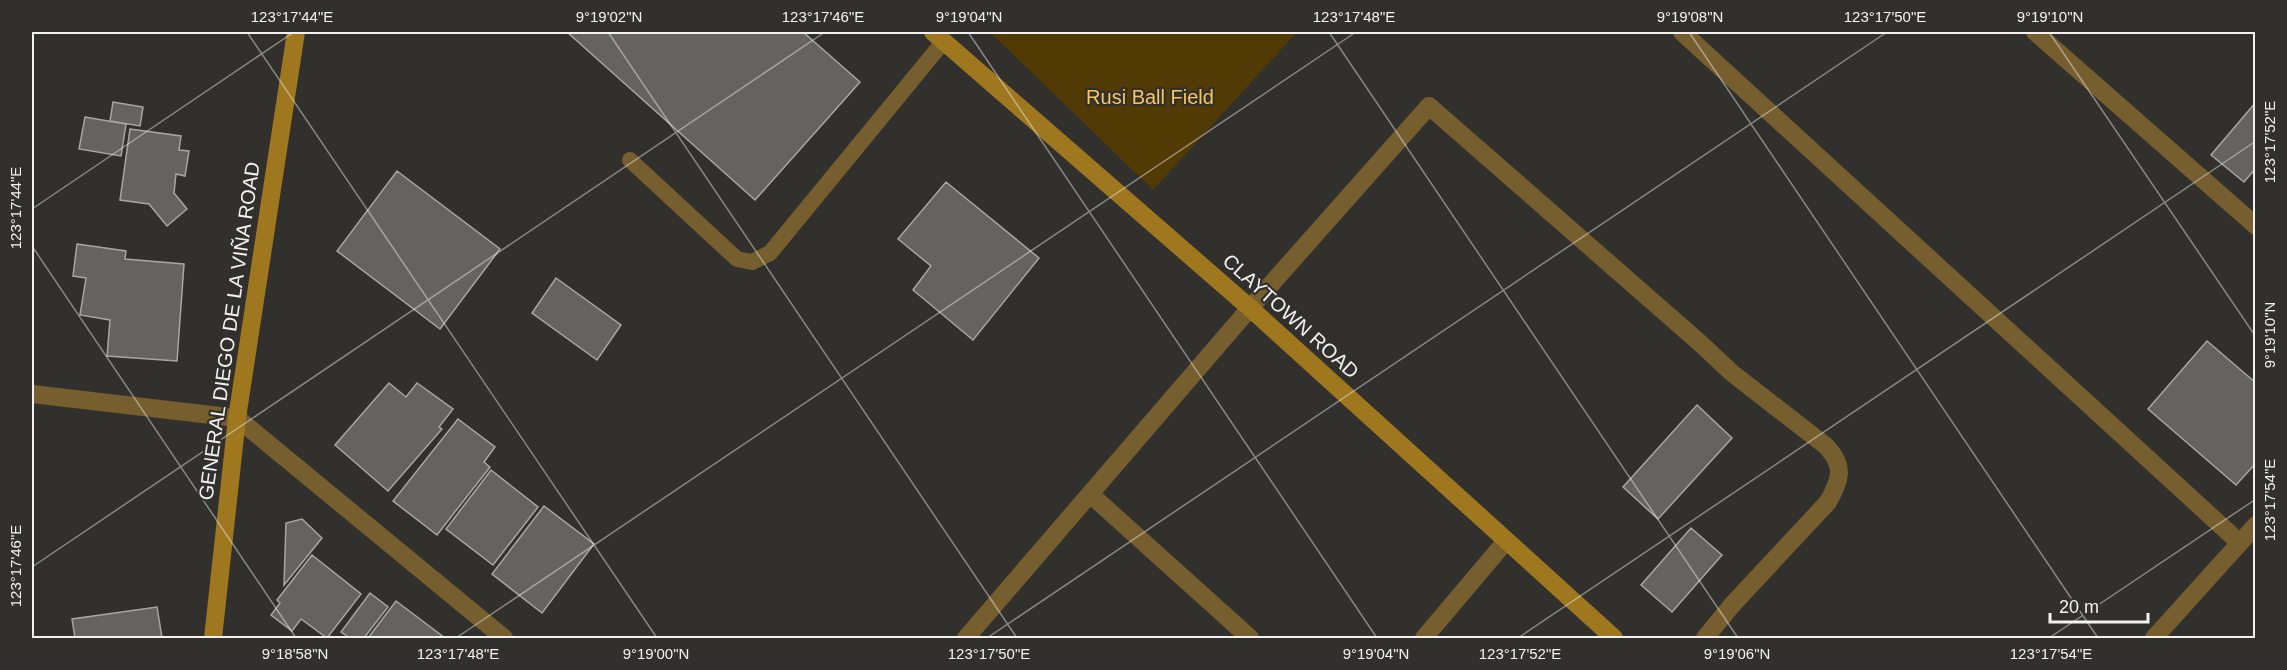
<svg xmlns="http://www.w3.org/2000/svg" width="2287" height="670" font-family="Helvetica,sans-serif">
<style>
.green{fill:#513a04}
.building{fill:#656360;stroke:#a8a6a3;stroke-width:1.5}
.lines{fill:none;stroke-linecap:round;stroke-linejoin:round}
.lane{stroke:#765e2e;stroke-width:16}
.street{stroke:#765e2e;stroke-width:18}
.secondary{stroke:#9e771f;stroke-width:18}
.ticks{fill:none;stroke:#f3f2f0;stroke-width:1.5;stroke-opacity:0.45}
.labels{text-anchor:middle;stroke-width:4.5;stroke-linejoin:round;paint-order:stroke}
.park-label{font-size:20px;fill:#f7c55e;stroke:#31302d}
.street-label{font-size:20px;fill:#f3f2f0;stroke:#31302d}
.neatline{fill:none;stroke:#f3f2f0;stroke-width:2}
.ticks-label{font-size:15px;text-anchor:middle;fill:#f3f2f0}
</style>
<rect width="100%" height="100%" fill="#31302d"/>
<path class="green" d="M 990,32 L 1297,32 L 1153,190 Z"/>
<path class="building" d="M 567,32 L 803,32 L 860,82 L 755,200 Z
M 113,102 L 143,107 L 140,126 L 110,121 Z
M 2256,102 L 2256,168 L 2244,182 L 2211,155 Z
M 85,117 L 126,124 L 121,156 L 79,149 Z
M 130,129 L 181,136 L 179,150 L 189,151 L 185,176 L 176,174 L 174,193 L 187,209 L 167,226 L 149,204 L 120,200 Z
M 397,171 L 500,249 L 440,329 L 337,251 Z
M 946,182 L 1039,258 L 973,340 L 913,290 L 931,266 L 898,239 Z
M 77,244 L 126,251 L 125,259 L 184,264 L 177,361 L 107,356 L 110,320 L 80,315 L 86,278 L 73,276 Z
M 556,278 L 621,325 L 597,360 L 532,313 Z
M 2207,341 L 2256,383 L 2256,463 L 2236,485 L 2148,409 Z
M 389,383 L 406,397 L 417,383 L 453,409 L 439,427 L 442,429 L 388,491 L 335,445 Z
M 1697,405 L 1732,438 L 1658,519 L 1623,487 Z
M 458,419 L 495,447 L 484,462 L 490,467 L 437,535 L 393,501 Z
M 491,470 L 538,507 L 493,565 L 446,529 Z
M 544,506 L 594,544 L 542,613 L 492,574 Z
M 302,519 L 322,538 L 284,585 L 286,523 Z
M 1691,528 L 1722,555 L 1672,612 L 1641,585 Z
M 312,555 L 361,594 L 327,638 L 301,619 L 292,631 L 271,615 L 280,603 L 277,600 Z
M 370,593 L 388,607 L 364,638 L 350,638 L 341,632 Z
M 396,601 L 445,638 L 368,638 Z
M 157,607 L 162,638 L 75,638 L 72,619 Z"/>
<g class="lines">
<path class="lane" d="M 630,160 L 737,259 L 752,262 L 770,253 L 944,41"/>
<path class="street" d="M 1682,32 L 2240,543
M 2035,32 L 2256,226
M 32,394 L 237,418 L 504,638
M 1090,494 L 1250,638
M 966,638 L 1250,308 L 1429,106 L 1700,343 L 1732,373 L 1826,446 C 1845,466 1841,479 1828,502 L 1732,605 L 1705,638
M 1424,638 L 1506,541
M 2154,638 L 2256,525"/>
<path class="secondary" d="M 933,32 L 1250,308 L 1614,638
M 213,638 L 237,418 L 296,32"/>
</g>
<path class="ticks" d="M 247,32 L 657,638M 608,32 L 1017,638M 968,32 L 1377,638M 1329,32 L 1738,638M 1689,32 L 2098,638M 2049,32 L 2256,337M 32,209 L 294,32M 32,246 L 296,638M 32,567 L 825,32M 456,638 L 1356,32M 987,638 L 1887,32M 1518,638 L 2256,141M 2049,638 L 2256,499"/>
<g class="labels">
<g class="park-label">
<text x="1150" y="104">Rusi Ball Field</text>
</g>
<g class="street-label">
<text transform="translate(1291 316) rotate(42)" y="7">CLAYTOWN ROAD</text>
<text transform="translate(229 331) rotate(-82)" y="7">GENERAL DIEGO DE LA VIÑA ROAD</text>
</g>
</g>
<rect width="2287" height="670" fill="none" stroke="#31302d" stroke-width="66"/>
<path d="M2050 613v9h98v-9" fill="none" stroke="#f3f2f0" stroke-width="3"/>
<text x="2059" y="613" font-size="18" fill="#f3f2f0" stroke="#31302d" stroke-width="4.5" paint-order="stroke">20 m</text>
<rect x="33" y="33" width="2221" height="604" class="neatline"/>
<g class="ticks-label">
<text x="292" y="22">123°17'44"E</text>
<text x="609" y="22">9°19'02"N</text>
<text x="823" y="22">123°17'46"E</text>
<text x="969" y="22">9°19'04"N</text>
<text x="1354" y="22">123°17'48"E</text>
<text x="1690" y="22">9°19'08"N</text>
<text x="1885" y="22">123°17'50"E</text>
<text x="2050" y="22">9°19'10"N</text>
<text transform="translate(2270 142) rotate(-90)" y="5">123°17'52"E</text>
<text transform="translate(16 208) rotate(-90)" y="5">123°17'44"E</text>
<text transform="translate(2270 335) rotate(-90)" y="5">9°19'10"N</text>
<text transform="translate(2270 500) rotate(-90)" y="5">123°17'54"E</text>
<text transform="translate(16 566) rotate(-90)" y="5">123°17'46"E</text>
<text x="295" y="659">9°18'58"N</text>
<text x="458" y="659">123°17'48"E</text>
<text x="656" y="659">9°19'00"N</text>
<text x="989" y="659">123°17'50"E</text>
<text x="1376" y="659">9°19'04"N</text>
<text x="1520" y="659">123°17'52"E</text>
<text x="1737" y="659">9°19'06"N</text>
<text x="2051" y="659">123°17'54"E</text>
</g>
</svg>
